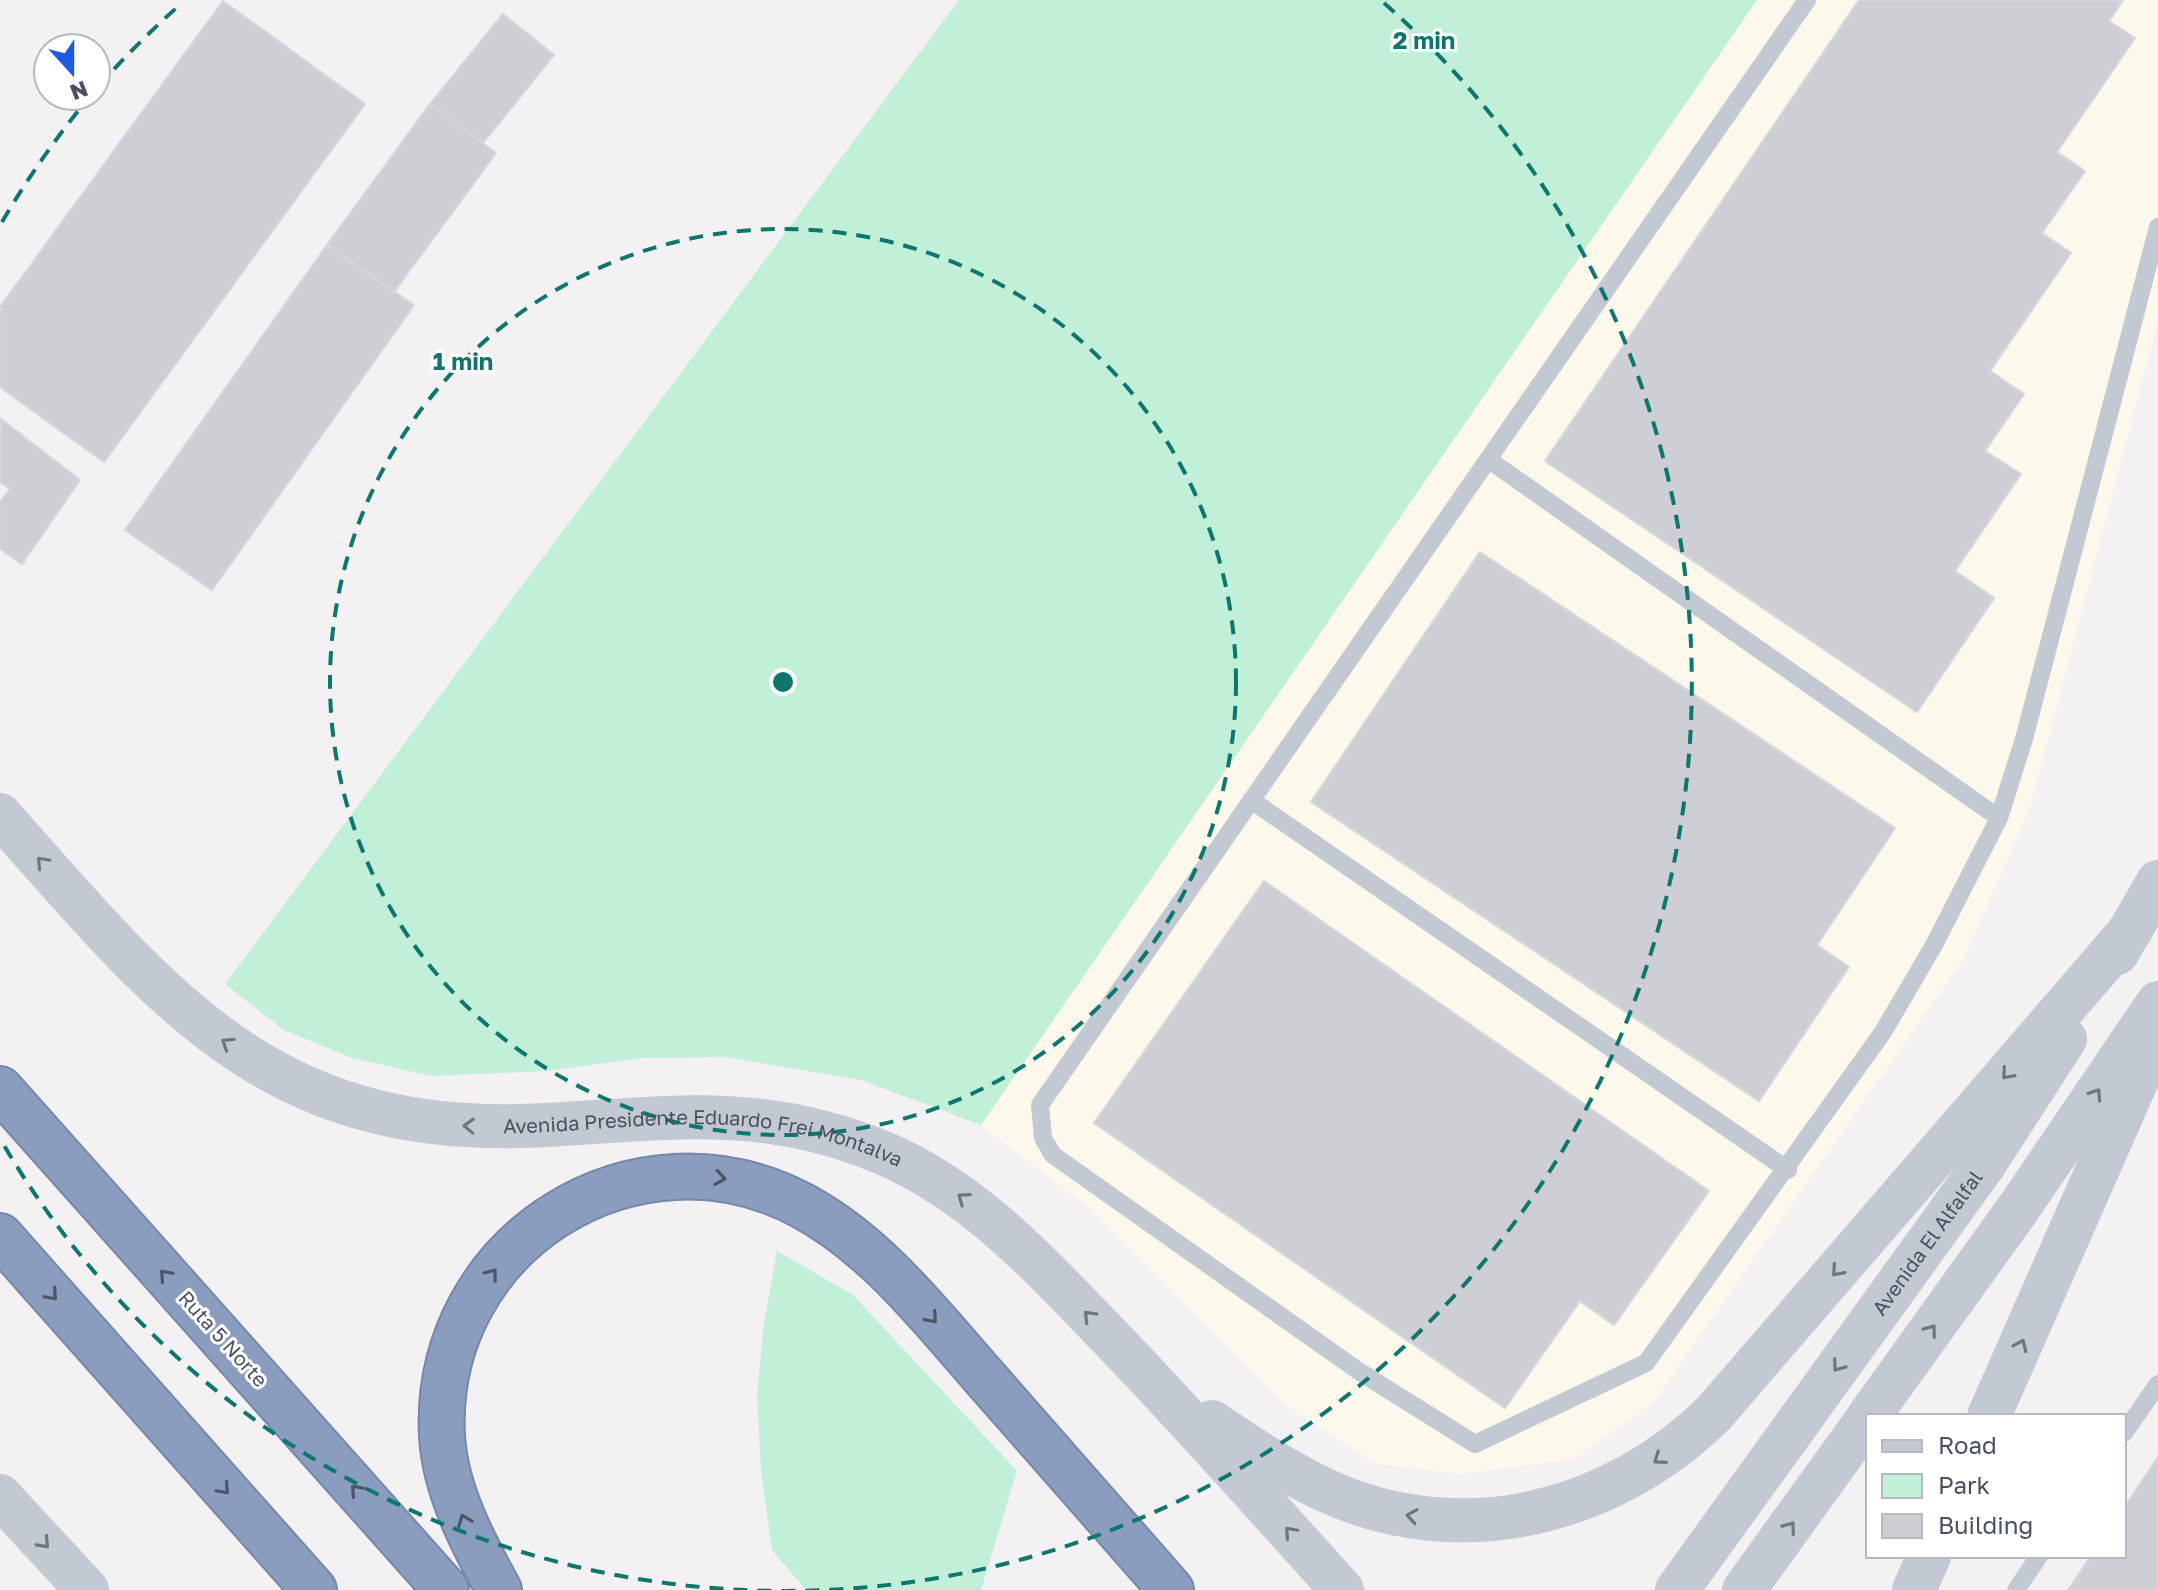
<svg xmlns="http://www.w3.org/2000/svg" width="2158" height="1590" font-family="'Golos Text',sans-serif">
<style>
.commercial{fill:#fcf9ec}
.green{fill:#c1efd8}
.building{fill:#cecfd5;stroke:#d5d6dc;stroke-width:2}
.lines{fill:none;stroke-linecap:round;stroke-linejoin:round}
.motorway-casing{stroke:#7588aa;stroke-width:48}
.service{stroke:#c2c9d2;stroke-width:18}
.tertiary{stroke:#c2c9d2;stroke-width:44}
.motorway{stroke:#8a9dbe;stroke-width:44}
.oneway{stroke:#6d7581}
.oneway2{stroke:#4c5563}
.ring{fill:none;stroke:#0f766e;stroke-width:4;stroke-dasharray:14 10}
.labels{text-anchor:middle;stroke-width:6;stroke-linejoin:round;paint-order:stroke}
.street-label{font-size:20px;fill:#49515e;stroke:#fff}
.centre{fill:#0f766e;stroke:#fff;stroke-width:4}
.ring-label{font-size:24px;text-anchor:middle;font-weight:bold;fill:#0f766e;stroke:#fff;stroke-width:6;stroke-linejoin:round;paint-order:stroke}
</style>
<rect width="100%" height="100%" fill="#f3f1f1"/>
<path class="commercial" d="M 1757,0 L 2158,0 L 2158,321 L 2030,808 L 1964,958 L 1652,1404 L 1574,1459 L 1459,1474 L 1377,1464 L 1288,1407 L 1090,1208 L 981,1125 Z"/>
<path class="green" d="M 959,0 L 1757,0 L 981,1125 L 861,1080 L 725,1057 L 643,1058 L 545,1071 L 432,1076 L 352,1058 L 284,1030 L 225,984 Z
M 777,1251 L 853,1295 L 1017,1471 L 981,1590 L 806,1590 L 772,1550 L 761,1470 L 757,1395 L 764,1323 Z"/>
<path class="building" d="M 1859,0 L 2123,0 L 2109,21 L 2135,38 L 2057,152 L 2085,171 L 2042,233 L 2071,253 L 1990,371 L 2024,394 L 1985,451 L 2021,474 L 1955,571 L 1994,598 L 1917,712 L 1545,461 Z
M 223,1 L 365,104 L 104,462 L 0,387 L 0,307 Z
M 503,14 L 554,55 L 483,143 L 430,104 Z
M 430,104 L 496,153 L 394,292 L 327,245 Z
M 327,245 L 414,305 L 212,590 L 125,530 Z
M 1,419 L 80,480 L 22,564 L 0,549 L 0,502 L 10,489 L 0,482 Z
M 1480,552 L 1895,828 L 1817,945 L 1849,967 L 1759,1101 L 1311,802 Z
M 1264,881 L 1709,1191 L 1614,1325 L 1580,1301 L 1505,1408 L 1094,1123 Z
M 2158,1457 L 2158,1590 L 2068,1590 L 2091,1556 L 2124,1556 L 2124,1508 Z"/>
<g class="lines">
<defs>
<path id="motorway" d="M 0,1089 L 446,1590
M 0,1236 L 314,1590
M 499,1590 C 473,1543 445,1490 442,1436 C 432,1244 635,1116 803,1206 C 877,1246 931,1317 985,1378 C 1047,1449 1109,1519 1171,1590"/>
</defs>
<use href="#motorway" class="motorway-casing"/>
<path class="service" d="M 1807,0 L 1040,1105 L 1043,1138 L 1053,1155 L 1360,1372 L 1475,1444 L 1646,1363 L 1883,1032 L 1934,945 L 1999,818 L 2024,739 L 2158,227
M 1489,460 L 1999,818
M 1251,800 L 1788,1170
M 2124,1433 L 2158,1384
M 2016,1590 L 2039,1556"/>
<g class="tertiary">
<path id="s1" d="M 0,815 C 166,1002 271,1141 546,1125 C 661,1119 751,1104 863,1145 C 965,1181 1035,1260 1108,1335 C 1188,1418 1265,1505 1342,1590"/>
<path d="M 2117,953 L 2158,882"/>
<path d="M 1869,1416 L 2020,1206 L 2158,1003"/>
<path d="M 1989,1416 L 2151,1048"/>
<path d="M 1212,1422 C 1249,1447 1286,1472 1327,1491 C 1461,1552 1612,1514 1714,1413 L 2131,930"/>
<path d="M 0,1496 L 87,1590"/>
<path id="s2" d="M 1677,1590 L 1983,1166 L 2065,1039"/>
<path d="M 1744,1590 L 1868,1418"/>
<path d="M 1914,1590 L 1929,1556"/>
</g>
<use href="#motorway" class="motorway"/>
</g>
<defs><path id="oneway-chevron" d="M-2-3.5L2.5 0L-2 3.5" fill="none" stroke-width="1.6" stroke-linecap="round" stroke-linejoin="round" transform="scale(2)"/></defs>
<g class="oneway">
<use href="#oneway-chevron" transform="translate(42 862) rotate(-132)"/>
<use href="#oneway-chevron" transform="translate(227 1043) rotate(-147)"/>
<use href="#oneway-chevron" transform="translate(2007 1074) rotate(131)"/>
<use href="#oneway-chevron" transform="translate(2096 1094) rotate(-56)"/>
<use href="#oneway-chevron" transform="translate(469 1126) rotate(-178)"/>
<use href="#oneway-chevron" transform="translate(963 1198) rotate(-144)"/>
<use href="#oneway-chevron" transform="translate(1837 1271) rotate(131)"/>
<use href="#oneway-chevron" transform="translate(1089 1316) rotate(-134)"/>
<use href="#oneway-chevron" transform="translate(1931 1330) rotate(-54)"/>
<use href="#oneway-chevron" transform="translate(2021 1345) rotate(-66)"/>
<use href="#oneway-chevron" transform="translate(1838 1366) rotate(126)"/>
<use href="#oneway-chevron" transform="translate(1659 1459) rotate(145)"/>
<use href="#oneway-chevron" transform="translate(1412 1516) rotate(-171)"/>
<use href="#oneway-chevron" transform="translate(1790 1527) rotate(-54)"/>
<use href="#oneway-chevron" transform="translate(1290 1532) rotate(-132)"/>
<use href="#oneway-chevron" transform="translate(44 1543) rotate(47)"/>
</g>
<g class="oneway2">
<use href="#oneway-chevron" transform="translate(720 1178) rotate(9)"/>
<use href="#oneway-chevron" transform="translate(492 1274) rotate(-53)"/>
<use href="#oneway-chevron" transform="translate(165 1275) rotate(-132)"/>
<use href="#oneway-chevron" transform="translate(52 1295) rotate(48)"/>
<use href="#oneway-chevron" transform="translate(932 1318) rotate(49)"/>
<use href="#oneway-chevron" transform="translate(224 1489) rotate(48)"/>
<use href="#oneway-chevron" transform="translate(356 1490) rotate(-132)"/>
<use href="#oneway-chevron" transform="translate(464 1520) rotate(-111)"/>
</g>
<g class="ring">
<circle cx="783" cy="682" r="453"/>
<path d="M2 222A907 907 0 0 1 88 99M98 87A907 907 0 0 1 182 3M1384 3A907 907 0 1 1 2 1142"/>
</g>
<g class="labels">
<g class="street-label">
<text dy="7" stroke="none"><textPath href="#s1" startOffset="818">Avenida Presidente Eduardo Frei Montalva</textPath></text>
<text dy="7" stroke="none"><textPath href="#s2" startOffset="428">Avenida El Alfalfal</textPath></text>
<text transform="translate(223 1339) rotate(48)" y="7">Ruta 5 Norte</text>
</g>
</g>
<circle cx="783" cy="682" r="12" class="centre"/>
<g class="ring-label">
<text x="1424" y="49">2 min</text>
<text x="463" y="370">1 min</text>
</g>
<rect x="1866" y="1414" width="260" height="144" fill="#ffffff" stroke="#b6b9bf" stroke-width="2"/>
<rect x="1882" y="1440" width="40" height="12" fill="#c2c9d2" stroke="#b6b9bf" stroke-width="2"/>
<text x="1938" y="1454" font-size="24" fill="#49515e">Road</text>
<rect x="1882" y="1474" width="40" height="24" fill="#c1efd8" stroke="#b6b9bf" stroke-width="2"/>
<text x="1938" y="1494" font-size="24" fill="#49515e">Park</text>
<rect x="1882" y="1514" width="40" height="24" fill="#cecfd5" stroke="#b6b9bf" stroke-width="2"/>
<text x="1938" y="1534" font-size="24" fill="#49515e">Building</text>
<g transform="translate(72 72) rotate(159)"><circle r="38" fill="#ffffff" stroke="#b6b9bf" stroke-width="2"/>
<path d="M0-6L14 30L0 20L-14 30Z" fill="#1e5be0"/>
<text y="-12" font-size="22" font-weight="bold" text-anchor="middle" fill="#49515e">N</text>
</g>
</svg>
